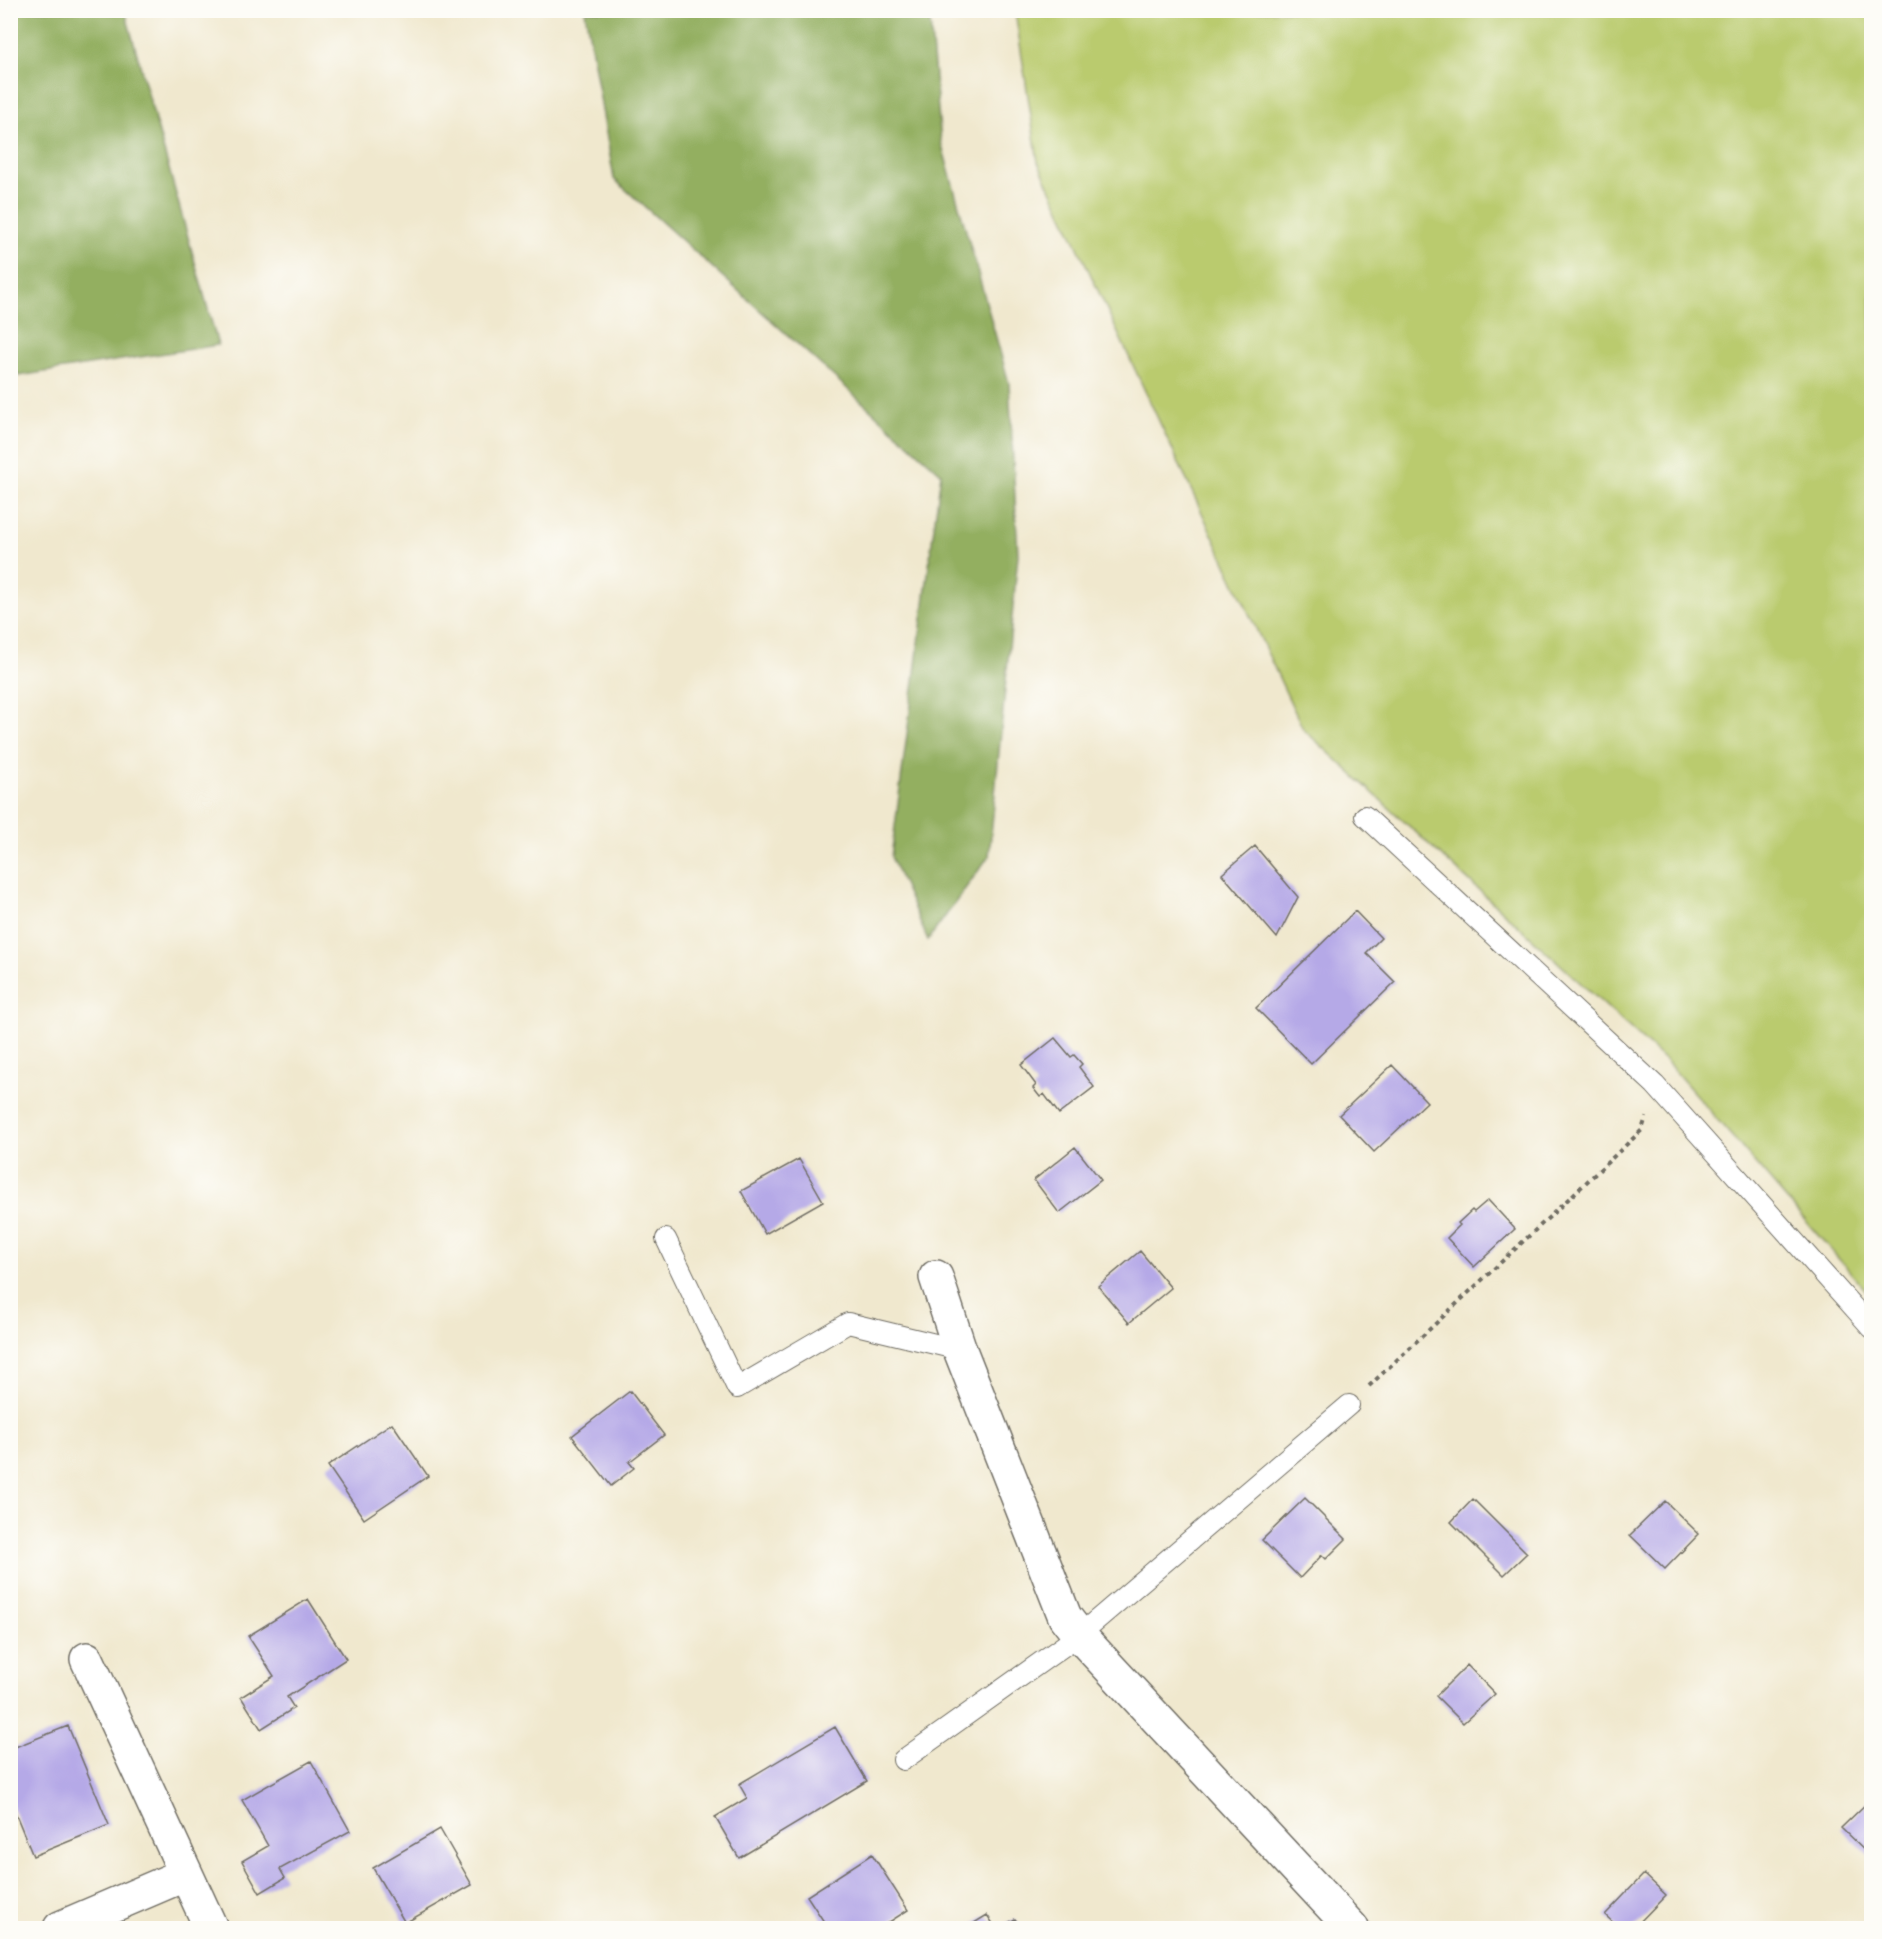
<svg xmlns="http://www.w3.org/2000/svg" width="1882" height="1939" font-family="Pangolin,sans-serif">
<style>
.green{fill:#bacb6e;stroke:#727b4c;stroke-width:1.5}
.forest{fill:#93af61;stroke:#5f6d46;stroke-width:1.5}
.building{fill:#b5a9e7}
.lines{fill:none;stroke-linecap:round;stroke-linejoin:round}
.service-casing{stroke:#706d64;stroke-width:22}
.minor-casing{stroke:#706d64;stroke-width:36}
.path{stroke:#706d64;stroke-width:4;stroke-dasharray:4.5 4.5;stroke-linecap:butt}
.service{stroke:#fff;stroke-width:20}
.minor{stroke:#fff;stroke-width:33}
</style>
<rect width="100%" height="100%" fill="#fdfcf7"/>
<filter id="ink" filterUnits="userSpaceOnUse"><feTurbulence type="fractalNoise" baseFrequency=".0167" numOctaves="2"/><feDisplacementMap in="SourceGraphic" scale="12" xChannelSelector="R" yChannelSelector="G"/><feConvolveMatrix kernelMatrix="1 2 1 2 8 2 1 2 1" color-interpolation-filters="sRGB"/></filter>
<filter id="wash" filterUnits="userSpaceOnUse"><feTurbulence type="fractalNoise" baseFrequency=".008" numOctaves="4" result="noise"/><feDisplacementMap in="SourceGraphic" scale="24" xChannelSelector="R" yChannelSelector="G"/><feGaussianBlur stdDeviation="1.35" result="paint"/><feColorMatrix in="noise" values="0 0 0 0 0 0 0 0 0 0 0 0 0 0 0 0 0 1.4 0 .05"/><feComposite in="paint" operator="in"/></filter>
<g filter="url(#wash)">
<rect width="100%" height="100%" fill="#f0e8ce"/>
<path class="green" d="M 1015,11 L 1871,11 L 1871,1296 L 1668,1063 L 1303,729 L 1038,162 Z"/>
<path class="forest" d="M 11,10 L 125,11 L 218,345 L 19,376 L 11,364 Z
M 585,11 L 929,11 L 941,142 L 1009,383 L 1018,555 L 989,856 L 928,940 L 891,857 L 941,473 L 614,179 Z"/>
<g id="blocks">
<path class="building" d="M 1255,846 L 1298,897 L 1277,938 L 1222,874 Z
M 1355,911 L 1381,938 L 1366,953 L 1395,982 L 1311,1064 L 1256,1008 Z
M 1055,1038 L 1071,1057 L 1074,1055 L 1082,1064 L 1079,1067 L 1094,1087 L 1059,1114 L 1044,1094 L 1040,1097 L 1033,1088 L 1036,1085 L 1021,1065 Z
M 1392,1065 L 1427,1102 L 1374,1152 L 1339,1115 Z
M 1075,1147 L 1101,1180 L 1059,1213 L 1034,1180 Z
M 799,1159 L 823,1201 L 765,1234 L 741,1191 Z
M 1488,1200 L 1515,1229 L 1474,1267 L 1447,1238 L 1460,1225 L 1458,1223 L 1472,1210 L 1474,1212 Z
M 1140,1251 L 1171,1288 L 1129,1323 L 1098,1286 Z
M 630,1391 L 664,1435 L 629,1462 L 634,1468 L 611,1486 L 572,1436 Z
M 392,1423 L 428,1476 L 364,1519 L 328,1466 Z
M 1305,1498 L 1346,1539 L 1326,1559 L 1322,1555 L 1300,1578 L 1262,1540 Z
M 1473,1499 L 1527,1553 L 1504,1575 L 1451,1522 Z
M 1665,1501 L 1699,1534 L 1665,1569 L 1630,1535 Z
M 308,1599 L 346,1659 L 287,1697 L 294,1708 L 261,1729 L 241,1697 L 274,1676 L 248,1636 Z
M 1467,1665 L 1495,1694 L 1463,1723 L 1436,1696 Z
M 68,1726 L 109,1825 L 33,1856 L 10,1800 L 10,1749 Z
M 835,1727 L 867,1781 L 739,1858 L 715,1817 L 747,1798 L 739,1784 Z
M 311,1761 L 350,1831 L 280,1869 L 285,1878 L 260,1893 L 242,1861 L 268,1846 L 242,1800 Z
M 1872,1798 L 1872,1858 L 1841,1828 Z
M 440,1829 L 472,1885 L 405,1923 L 373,1868 Z
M 872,1854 L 908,1910 L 880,1928 L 828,1928 L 807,1896 Z
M 1644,1874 L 1666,1895 L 1634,1928 L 1619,1928 L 1605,1915 Z
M 987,1915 L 996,1928 L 966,1928 Z
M 1015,1919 L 1022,1928 L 999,1928 Z"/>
</g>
</g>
<g filter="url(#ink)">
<use href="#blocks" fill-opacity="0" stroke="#706d64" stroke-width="1.5"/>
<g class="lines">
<defs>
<path id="service" d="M 1365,816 L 1655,1085 L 1872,1328
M 666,1239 L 737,1388 L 848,1323 L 960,1350
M 903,1760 L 1079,1635 L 1349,1405"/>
<path id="minor" d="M 936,1277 L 960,1350 L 1065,1617 L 1079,1635 L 1352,1928
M 87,1659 L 211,1928
M 60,1928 L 186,1874"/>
</defs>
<use href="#service" class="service-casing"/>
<use href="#minor" class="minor-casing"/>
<path class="path" d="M 1369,1386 L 1642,1130 L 1646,1117"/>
<use href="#service" class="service"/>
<use href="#minor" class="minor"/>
</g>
</g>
<rect width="1882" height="1939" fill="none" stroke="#fdfcf7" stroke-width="36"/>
</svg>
